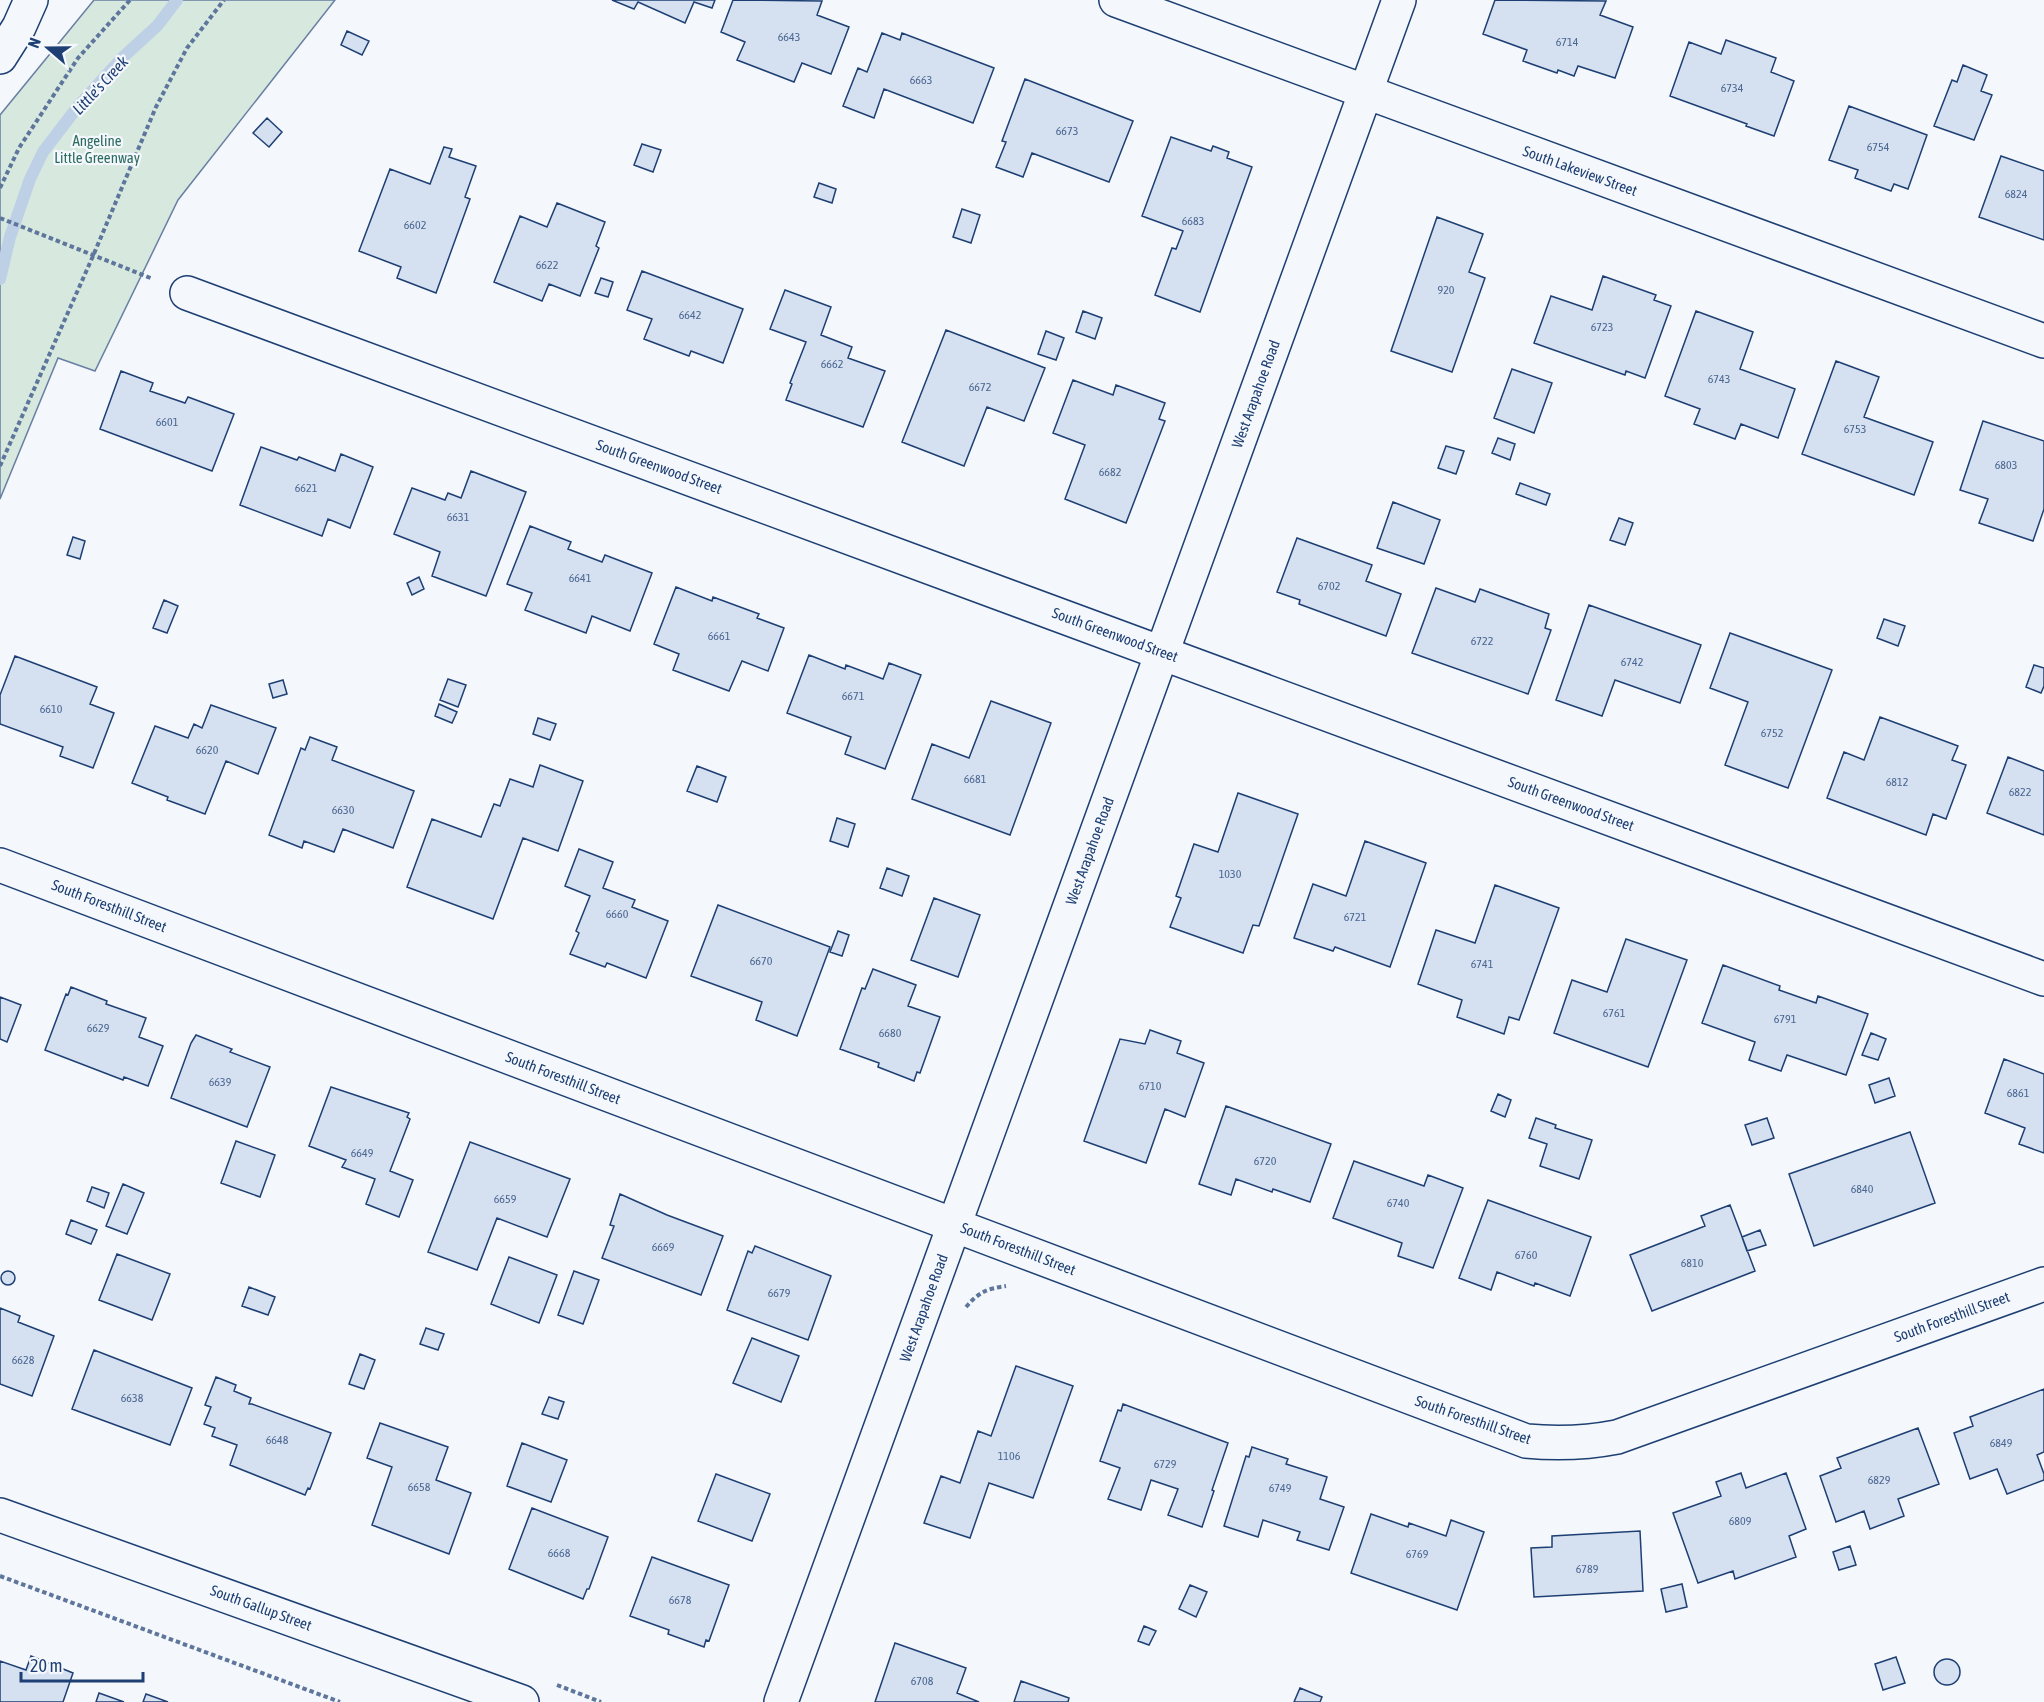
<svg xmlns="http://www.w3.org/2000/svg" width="2044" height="1702" font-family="'Asap Condensed',sans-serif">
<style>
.green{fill:#d7e8df;stroke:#687fa3;stroke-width:1.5}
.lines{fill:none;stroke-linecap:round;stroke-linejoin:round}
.stream{stroke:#bed0e5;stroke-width:12}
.building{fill:#d5e0f0;stroke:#1d3f73;stroke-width:1.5}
.minor-casing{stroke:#1d3f73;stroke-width:36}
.path{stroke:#5e769c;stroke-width:4;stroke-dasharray:4.5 3;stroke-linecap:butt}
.minor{stroke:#f4f7fb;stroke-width:33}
.labels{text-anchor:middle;stroke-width:4.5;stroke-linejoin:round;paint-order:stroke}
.number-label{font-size:12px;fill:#4b6792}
.park-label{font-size:15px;fill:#2c6c60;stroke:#f4f7fb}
.street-label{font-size:15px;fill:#1d3f73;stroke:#f4f7fb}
.water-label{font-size:16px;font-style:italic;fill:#1d3f73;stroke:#f4f7fb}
</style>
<rect width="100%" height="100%" fill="#f4f7fb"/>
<path class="green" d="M 94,0 L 335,0 L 178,200 L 95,371 L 58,358 L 0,499 L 0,115 Z"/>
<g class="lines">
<path class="stream" d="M 0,279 L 10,237 L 30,179 L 43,152 L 79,105 L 122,58 L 157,26 L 177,0"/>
</g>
<path class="building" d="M 612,0 L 715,0 L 712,8 L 694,2 L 685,23 L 638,2 L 634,9 Z
M 733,0 L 822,1 L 817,15 L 849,27 L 831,74 L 802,63 L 794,82 L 737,60 L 745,42 L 721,32 Z
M 1495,0 L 1606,1 L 1600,15 L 1633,27 L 1615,78 L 1578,66 L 1574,76 L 1558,70 L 1557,73 L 1523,61 L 1527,50 L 1483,34 Z
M 347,31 L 369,41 L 362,55 L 341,45 Z
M 882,33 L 900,40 L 902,33 L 994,68 L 973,123 L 884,89 L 874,118 L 843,106 L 858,68 L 867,72 Z
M 1726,40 L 1776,58 L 1771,72 L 1794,81 L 1774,136 L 1746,126 L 1747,124 L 1670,96 L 1689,42 L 1721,54 Z
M 1963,65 L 1987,75 L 1981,91 L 1992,95 L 1974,140 L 1934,126 L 1952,80 L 1957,82 Z
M 1025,79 L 1133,121 L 1109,182 L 1032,153 L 1023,177 L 996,167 L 1006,142 L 1002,141 Z
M 1849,106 L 1927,135 L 1908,189 L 1894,184 L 1891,191 L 1855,178 L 1858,170 L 1829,160 Z
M 267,118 L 282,132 L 269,147 L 253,133 Z
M 1171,137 L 1211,151 L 1213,146 L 1229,152 L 1227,158 L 1252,167 L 1200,312 L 1155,295 L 1172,248 L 1176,249 L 1183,231 L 1142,216 Z
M 642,144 L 661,150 L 653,172 L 634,165 Z
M 444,147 L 452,149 L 449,157 L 476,166 L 465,197 L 470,199 L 436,293 L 397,278 L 401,267 L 359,251 L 390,169 L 430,184 Z
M 2001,156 L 2044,171 L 2044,240 L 1979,217 Z
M 819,183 L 836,189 L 832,203 L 814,197 Z
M 557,203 L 605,222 L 596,246 L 599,248 L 580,296 L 549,284 L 542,301 L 494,282 L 520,216 L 547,227 Z
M 962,209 L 980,215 L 971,243 L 953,237 Z
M 1437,217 L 1483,234 L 1469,272 L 1485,278 L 1452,372 L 1391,351 Z
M 642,271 L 743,309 L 723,363 L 691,351 L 689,356 L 644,339 L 652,319 L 627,310 Z
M 1603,276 L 1656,295 L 1654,300 L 1671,306 L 1645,378 L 1626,371 L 1625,375 L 1534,343 L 1551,296 L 1592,310 Z
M 601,278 L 613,282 L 608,297 L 595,293 Z
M 785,290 L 831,307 L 821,335 L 852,347 L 848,358 L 885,371 L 863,427 L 786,400 L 792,384 L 790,383 L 806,342 L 770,329 Z
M 1083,311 L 1102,318 L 1095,339 L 1076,332 Z
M 1696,311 L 1753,332 L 1740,369 L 1795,389 L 1778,438 L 1741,424 L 1735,439 L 1694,424 L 1700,409 L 1665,396 Z
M 946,330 L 1045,368 L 1024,421 L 987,407 L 964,466 L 902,442 Z
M 1046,331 L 1064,338 L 1056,360 L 1038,354 Z
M 1836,361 L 1879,377 L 1864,417 L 1933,442 L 1914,495 L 1802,454 Z
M 1512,369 L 1552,383 L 1534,433 L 1494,418 Z
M 121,371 L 153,383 L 150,391 L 185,403 L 188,397 L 234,414 L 212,471 L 100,429 Z
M 1073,380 L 1113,395 L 1116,385 L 1165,403 L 1159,419 L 1165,421 L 1126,523 L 1065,499 L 1085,445 L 1053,433 Z
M 1983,421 L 2044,441 L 2044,509 L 2033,541 L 1979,523 L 1988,499 L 1960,490 Z
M 1498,438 L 1515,444 L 1510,460 L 1492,453 Z
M 1446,446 L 1464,451 L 1456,474 L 1438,468 Z
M 261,447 L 297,460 L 299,457 L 335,471 L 341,454 L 373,467 L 350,528 L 328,519 L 322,536 L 240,505 Z
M 471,471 L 526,492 L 486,596 L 432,576 L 440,552 L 394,534 L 412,488 L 445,500 L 448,493 L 461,498 Z
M 1520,483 L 1550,494 L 1546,505 L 1516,494 Z
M 1393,502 L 1440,520 L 1424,564 L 1377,548 Z
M 1619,518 L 1633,523 L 1625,545 L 1610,540 Z
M 530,526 L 571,542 L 568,549 L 602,562 L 605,555 L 652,573 L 630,631 L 592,616 L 586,633 L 525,610 L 532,593 L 507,584 Z
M 73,537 L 85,541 L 80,559 L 67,555 Z
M 1297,538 L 1372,565 L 1366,581 L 1401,594 L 1386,636 L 1299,604 L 1300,600 L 1277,592 Z
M 419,577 L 424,589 L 412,595 L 407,583 Z
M 676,587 L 712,601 L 713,597 L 759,614 L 757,618 L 784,628 L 768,671 L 742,661 L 729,691 L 673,670 L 679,654 L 654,644 Z
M 1436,588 L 1475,602 L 1480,589 L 1549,614 L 1545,628 L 1551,630 L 1528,694 L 1412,653 Z
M 164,600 L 178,606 L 167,633 L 153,628 Z
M 1589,605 L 1701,645 L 1680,703 L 1615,680 L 1602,716 L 1556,700 Z
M 1884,619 L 1905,626 L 1898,646 L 1877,638 Z
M 1730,633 L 1832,670 L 1788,788 L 1725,765 L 1748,702 L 1710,688 Z
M 809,655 L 845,669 L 846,665 L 883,679 L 889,663 L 921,675 L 885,769 L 845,754 L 851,737 L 787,713 Z
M 15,656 L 97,687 L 90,704 L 114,713 L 93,768 L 60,756 L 63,747 L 0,724 L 0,695 Z
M 2034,665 L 2044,668 L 2044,686 L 2041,693 L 2026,687 Z
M 448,679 L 466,685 L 458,707 L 440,700 Z
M 283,680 L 287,694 L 273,698 L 269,684 Z
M 991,701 L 1051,723 L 1010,835 L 912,799 L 932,744 L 969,758 Z
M 439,704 L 457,712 L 452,723 L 435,716 Z
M 211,705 L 276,728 L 258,774 L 226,761 L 205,814 L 167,800 L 168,797 L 132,783 L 155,726 L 188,738 L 194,724 L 202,728 Z
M 1880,717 L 1958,746 L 1952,760 L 1966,765 L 1946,819 L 1933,814 L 1926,835 L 1827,798 L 1844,752 L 1864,760 Z
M 538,718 L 556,724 L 550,740 L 533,734 Z
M 310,737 L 337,747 L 332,760 L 414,791 L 393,848 L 343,829 L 334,852 L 304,841 L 302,848 L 269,835 L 301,748 L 305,750 Z
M 2008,757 L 2044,771 L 2044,835 L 1987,813 Z
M 540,765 L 583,781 L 558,851 L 523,838 L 493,919 L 407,887 L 432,819 L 481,837 L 494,804 L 500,806 L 510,779 L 533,787 Z
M 697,766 L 726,777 L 717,802 L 687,791 Z
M 1238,793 L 1298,814 L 1259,926 L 1253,925 L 1243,953 L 1170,927 L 1181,898 L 1176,896 L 1194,844 L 1218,852 Z
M 837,818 L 855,824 L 848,847 L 830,841 Z
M 1365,841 L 1426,863 L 1390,967 L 1335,947 L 1333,951 L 1294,938 L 1313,884 L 1346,896 Z
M 579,849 L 613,862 L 603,888 L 635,900 L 632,907 L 668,921 L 646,978 L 607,963 L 605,967 L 570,954 L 579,933 L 576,931 L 590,896 L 565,886 Z
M 887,868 L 909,876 L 902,896 L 880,888 Z
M 1495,885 L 1559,908 L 1519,1020 L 1509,1017 L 1504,1034 L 1457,1017 L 1462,1000 L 1418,984 L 1436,930 L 1475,943 Z
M 934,898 L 980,915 L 958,977 L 911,960 Z
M 718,905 L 830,947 L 797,1036 L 756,1020 L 762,1002 L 691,976 Z
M 838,931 L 849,935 L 842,956 L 830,952 Z
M 1626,939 L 1687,960 L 1648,1067 L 1554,1033 L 1572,980 L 1607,992 Z
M 1723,965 L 1780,986 L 1779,990 L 1816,1003 L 1818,996 L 1868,1014 L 1846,1075 L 1787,1055 L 1781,1071 L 1749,1060 L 1755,1042 L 1702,1023 Z
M 873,969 L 916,985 L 908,1006 L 940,1017 L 920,1073 L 917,1072 L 914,1081 L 878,1067 L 879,1063 L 840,1049 L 862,988 L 865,989 Z
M 71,987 L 107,1001 L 106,1004 L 146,1018 L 139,1037 L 163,1046 L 148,1086 L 124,1077 L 123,1080 L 45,1050 L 66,994 L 68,995 Z
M 0,997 L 21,1005 L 7,1042 L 0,1039 Z
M 1150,1030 L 1181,1041 L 1177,1053 L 1204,1063 L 1185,1117 L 1165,1109 L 1146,1163 L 1084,1141 L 1120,1039 L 1145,1044 Z
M 1871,1033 L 1886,1039 L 1878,1060 L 1862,1055 Z
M 196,1035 L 232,1049 L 230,1052 L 270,1067 L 247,1127 L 171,1098 L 191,1043 Z
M 2004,1059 L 2044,1074 L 2044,1153 L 2019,1144 L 2025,1128 L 1985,1113 Z
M 1889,1078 L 1895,1096 L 1875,1103 L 1869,1085 Z
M 331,1087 L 409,1113 L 407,1117 L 410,1119 L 390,1171 L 413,1180 L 399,1217 L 366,1204 L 375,1179 L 342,1167 L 346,1160 L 309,1146 Z
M 1498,1094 L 1511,1100 L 1505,1117 L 1491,1111 Z
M 1226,1106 L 1331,1144 L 1310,1202 L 1273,1189 L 1272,1192 L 1236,1179 L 1231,1195 L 1199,1184 Z
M 1536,1118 L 1556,1125 L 1555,1128 L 1592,1140 L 1579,1179 L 1540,1166 L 1547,1144 L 1529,1138 Z
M 1767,1118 L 1774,1138 L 1752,1145 L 1745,1125 Z
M 1910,1132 L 1935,1203 L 1814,1246 L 1789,1174 Z
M 236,1141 L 275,1155 L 260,1197 L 221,1183 Z
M 470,1142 L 570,1179 L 547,1237 L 497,1218 L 477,1270 L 428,1252 Z
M 1354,1161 L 1424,1186 L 1428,1175 L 1463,1188 L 1433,1268 L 1398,1256 L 1402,1243 L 1333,1218 Z
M 123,1184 L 144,1193 L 127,1234 L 106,1226 Z
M 92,1187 L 109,1193 L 104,1208 L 87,1201 Z
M 620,1194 L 667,1215 L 723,1236 L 701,1295 L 602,1258 L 614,1226 L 610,1225 Z
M 1488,1200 L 1591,1237 L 1570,1296 L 1535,1283 L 1534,1286 L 1497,1272 L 1491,1290 L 1459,1278 Z
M 1730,1205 L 1755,1271 L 1652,1311 L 1630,1255 L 1705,1226 L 1701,1216 Z
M 71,1220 L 97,1230 L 91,1244 L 66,1234 Z
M 1760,1230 L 1766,1245 L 1747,1251 L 1742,1237 Z
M 755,1246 L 831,1276 L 808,1340 L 727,1310 L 748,1251 L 752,1253 Z
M 117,1254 L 170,1274 L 152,1320 L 99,1300 Z
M 509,1257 L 557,1275 L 539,1323 L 491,1304 Z
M1 1278a7 7 0 1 1 14 0a7 7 0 1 1-14 0Z
M 574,1271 L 599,1280 L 583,1324 L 558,1315 Z
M 249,1287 L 275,1297 L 268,1315 L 242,1306 Z
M 0,1308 L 20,1316 L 18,1322 L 54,1336 L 32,1396 L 0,1384 Z
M 426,1328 L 444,1334 L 438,1350 L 420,1344 Z
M 752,1338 L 799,1356 L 781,1402 L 733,1383 Z
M 94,1350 L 192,1388 L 170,1445 L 72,1409 Z
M 360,1354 L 375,1360 L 364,1389 L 349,1384 Z
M 1016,1366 L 1073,1386 L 1033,1498 L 989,1483 L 970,1538 L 924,1523 L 941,1476 L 960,1483 L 978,1431 L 991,1436 Z
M 216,1377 L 236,1385 L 234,1391 L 251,1398 L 249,1404 L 252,1404 L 331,1433 L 310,1489 L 308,1488 L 305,1495 L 230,1465 L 237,1445 L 212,1436 L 215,1428 L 204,1424 L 211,1407 L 205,1405 Z
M 2044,1389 L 2044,1452 L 2037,1455 L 2044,1474 L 2044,1480 L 2007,1494 L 1997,1469 L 1970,1479 L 1954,1433 L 1973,1426 L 1970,1417 Z
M 549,1397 L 564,1402 L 558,1419 L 542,1414 Z
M 1123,1404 L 1228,1443 L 1212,1490 L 1214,1491 L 1202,1527 L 1168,1515 L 1178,1489 L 1151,1480 L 1141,1510 L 1108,1499 L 1120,1468 L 1100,1461 L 1118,1410 L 1121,1411 Z
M 380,1423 L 448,1447 L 436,1480 L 471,1493 L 449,1554 L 372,1525 L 392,1467 L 367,1458 Z
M 1918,1428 L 1939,1484 L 1898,1499 L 1904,1516 L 1870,1529 L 1864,1511 L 1836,1522 L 1820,1476 L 1841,1468 L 1837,1458 Z
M 522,1443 L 567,1460 L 551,1502 L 507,1486 Z
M 1252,1447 L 1288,1459 L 1286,1464 L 1327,1477 L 1320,1499 L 1344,1507 L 1329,1550 L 1297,1540 L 1300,1532 L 1263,1520 L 1258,1537 L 1224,1526 L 1246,1456 L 1249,1457 Z
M 1741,1473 L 1746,1488 L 1786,1473 L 1806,1529 L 1789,1536 L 1796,1557 L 1735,1579 L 1733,1571 L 1698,1583 L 1673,1513 L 1721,1496 L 1716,1482 Z
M 716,1474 L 770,1494 L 752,1541 L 698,1521 Z
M 532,1508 L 608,1537 L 589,1589 L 587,1589 L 583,1599 L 509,1569 Z
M 1371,1514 L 1408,1527 L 1409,1523 L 1446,1536 L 1451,1520 L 1484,1532 L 1457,1610 L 1351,1573 Z
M 1640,1531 L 1643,1591 L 1534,1597 L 1531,1548 L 1552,1547 L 1552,1536 Z
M 1850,1546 L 1856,1565 L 1839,1570 L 1833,1552 Z
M 652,1557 L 729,1585 L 709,1641 L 706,1640 L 704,1647 L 668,1634 L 669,1630 L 630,1616 Z
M 1682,1584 L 1687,1607 L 1666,1612 L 1661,1589 Z
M 1190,1585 L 1207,1592 L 1196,1617 L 1179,1609 Z
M 1144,1626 L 1156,1631 L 1149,1645 L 1138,1641 Z
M 895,1643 L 966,1668 L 957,1693 L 979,1702 L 875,1702 Z
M 31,1656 L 73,1673 L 63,1702 L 0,1702 L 0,1661 L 26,1670 Z
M 1896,1657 L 1905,1683 L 1883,1690 L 1875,1664 Z
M1934 1672a13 13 0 1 1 26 0a13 13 0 1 1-26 0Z
M 1021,1681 L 1069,1698 L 1068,1702 L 1014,1702 Z
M 1300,1688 L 1322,1697 L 1320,1702 L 1294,1702 Z
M 99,1693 L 124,1702 L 96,1702 Z
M 146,1694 L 168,1702 L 143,1702 Z"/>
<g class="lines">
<defs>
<path id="minor" d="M 1116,0 L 2044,341
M 0,57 L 19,27 L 31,0
M 187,293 L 2044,979
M 0,865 L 1526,1441 C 1557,1444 1586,1443 1617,1437 L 2044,1284
M 0,1515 L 522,1702
M 781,1702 L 1399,0"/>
</defs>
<use href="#minor" class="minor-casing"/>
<path class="path" d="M 0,188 L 19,148 L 78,58 L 130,0
M 0,218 L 153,279
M 0,466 L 93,256 L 156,107 L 187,48 L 224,0
M 966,1307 C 979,1292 986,1289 1006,1286
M 0,1576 L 340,1702
M 557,1685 L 601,1702"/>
<use href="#minor" class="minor"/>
</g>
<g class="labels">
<g class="number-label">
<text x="789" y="41">6643</text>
<text x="1567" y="46">6714</text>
<text x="921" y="84">6663</text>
<text x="1732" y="92">6734</text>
<text x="1067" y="135">6673</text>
<text x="1878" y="151">6754</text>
<text x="2016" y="198">6824</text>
<text x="1193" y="225">6683</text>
<text x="415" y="229">6602</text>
<text x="547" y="269">6622</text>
<text x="1446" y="294">920</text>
<text x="690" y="319">6642</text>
<text x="1602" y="331">6723</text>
<text x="832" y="368">6662</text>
<text x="1719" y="383">6743</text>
<text x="980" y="391">6672</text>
<text x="167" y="426">6601</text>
<text x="1855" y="433">6753</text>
<text x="2006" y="469">6803</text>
<text x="1110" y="476">6682</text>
<text x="306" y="492">6621</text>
<text x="458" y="521">6631</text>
<text x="580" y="582">6641</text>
<text x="1329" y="590">6702</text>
<text x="719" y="640">6661</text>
<text x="1482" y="645">6722</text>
<text x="1632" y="666">6742</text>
<text x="853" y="700">6671</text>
<text x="51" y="713">6610</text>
<text x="1772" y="737">6752</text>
<text x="207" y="754">6620</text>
<text x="975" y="783">6681</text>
<text x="1897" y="786">6812</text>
<text x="2020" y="796">6822</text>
<text x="343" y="814">6630</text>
<text x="1230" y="878">1030</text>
<text x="617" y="918">6660</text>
<text x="1355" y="921">6721</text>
<text x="761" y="965">6670</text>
<text x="1482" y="968">6741</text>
<text x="1614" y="1017">6761</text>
<text x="1785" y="1023">6791</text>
<text x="98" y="1032">6629</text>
<text x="890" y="1037">6680</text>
<text x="220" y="1086">6639</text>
<text x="1150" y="1090">6710</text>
<text x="2018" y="1097">6861</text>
<text x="362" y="1157">6649</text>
<text x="1265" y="1165">6720</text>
<text x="1862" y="1193">6840</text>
<text x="505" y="1203">6659</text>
<text x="1398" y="1207">6740</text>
<text x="663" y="1251">6669</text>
<text x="1526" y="1259">6760</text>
<text x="1692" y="1267">6810</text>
<text x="779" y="1297">6679</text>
<text x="23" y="1364">6628</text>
<text x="132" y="1402">6638</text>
<text x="277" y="1444">6648</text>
<text x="2001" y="1447">6849</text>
<text x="1009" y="1460">1106</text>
<text x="1165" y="1468">6729</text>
<text x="1879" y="1484">6829</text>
<text x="419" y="1491">6658</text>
<text x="1280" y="1492">6749</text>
<text x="1740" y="1525">6809</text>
<text x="559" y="1557">6668</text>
<text x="1417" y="1558">6769</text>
<text x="1587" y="1573">6789</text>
<text x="680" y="1604">6678</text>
<text x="922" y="1685">6708</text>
</g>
<g class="park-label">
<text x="97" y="146">Angeline<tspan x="97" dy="17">Little Greenway</tspan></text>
</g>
<g class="street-label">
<text transform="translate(1580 171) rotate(20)" y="5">South Lakeview Street</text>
<text transform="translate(1256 394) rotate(-70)" y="5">West Arapahoe Road</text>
<text transform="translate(659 467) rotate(20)" y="5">South Greenwood Street</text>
<text transform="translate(1115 635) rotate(20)" y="5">South Greenwood Street</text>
<text transform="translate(1571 804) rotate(20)" y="5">South Greenwood Street</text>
<text transform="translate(1090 851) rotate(-70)" y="5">West Arapahoe Road</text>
<text transform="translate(109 906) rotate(21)" y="5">South Foresthill Street</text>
<text transform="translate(563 1078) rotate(21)" y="5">South Foresthill Street</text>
<text transform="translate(1018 1249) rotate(21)" y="5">South Foresthill Street</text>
<text transform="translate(924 1308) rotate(-70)" y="5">West Arapahoe Road</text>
<text transform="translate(1952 1317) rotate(-20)" y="5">South Foresthill Street</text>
<text transform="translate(1473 1420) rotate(19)" y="5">South Foresthill Street</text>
<text transform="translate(261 1608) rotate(20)" y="5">South Gallup Street</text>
</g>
<g class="water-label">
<text transform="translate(100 85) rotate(-47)" y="6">Little's Creek</text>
</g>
</g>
<g transform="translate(48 48) rotate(290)" stroke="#f4f7fb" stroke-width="4.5" paint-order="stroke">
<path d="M0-4.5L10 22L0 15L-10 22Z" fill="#1d3f73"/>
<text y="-9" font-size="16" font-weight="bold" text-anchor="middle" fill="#1d3f73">N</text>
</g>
<path d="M21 1672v9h122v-9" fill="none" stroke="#1d3f73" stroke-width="3"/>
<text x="30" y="1672" font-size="18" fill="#1d3f73" stroke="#f4f7fb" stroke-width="4.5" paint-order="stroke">20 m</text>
</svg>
